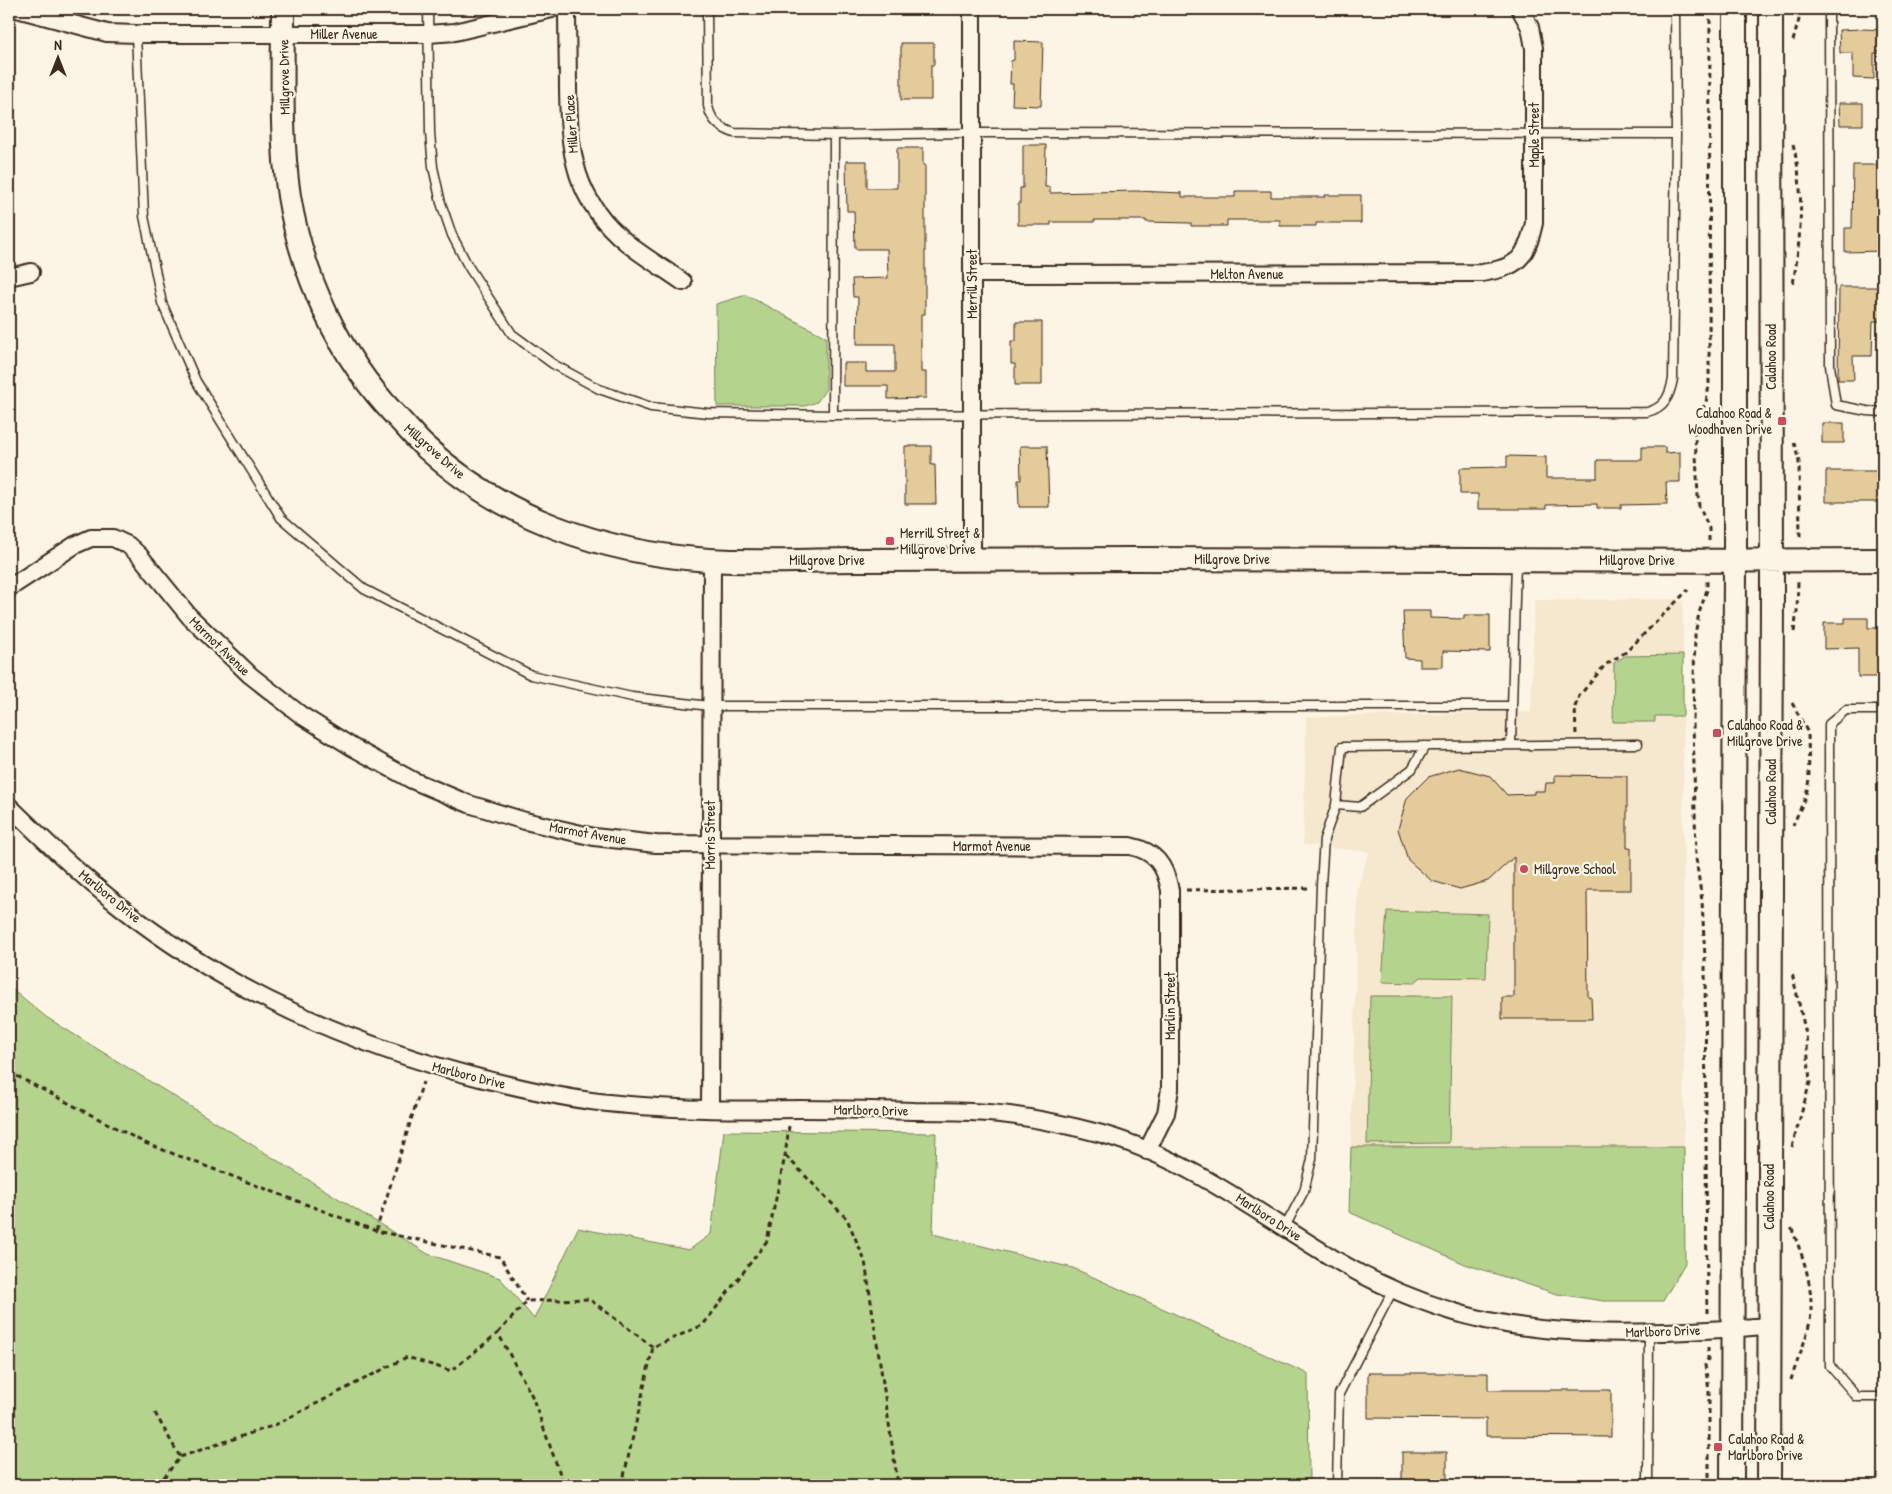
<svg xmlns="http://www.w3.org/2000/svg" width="1892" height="1494" font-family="'Patrick Hand',sans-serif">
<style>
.built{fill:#f5e8ce}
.green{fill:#b4d48d;stroke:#787f56}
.building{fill:#e4cb9a;stroke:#3b2a1e}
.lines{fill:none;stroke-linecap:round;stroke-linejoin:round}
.lane-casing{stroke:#3b2a1e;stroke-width:11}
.street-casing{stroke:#3b2a1e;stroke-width:20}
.secondary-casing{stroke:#3b2a1e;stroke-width:26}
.path{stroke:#3b2a1e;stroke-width:3;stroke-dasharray:5 4;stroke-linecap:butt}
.lane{stroke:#fcf5e5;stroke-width:8}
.street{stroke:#fcf5e5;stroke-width:16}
.secondary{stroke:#fcf5e5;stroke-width:22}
.poi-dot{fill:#d1495b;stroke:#fcf5e5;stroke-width:2}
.labels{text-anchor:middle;stroke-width:4.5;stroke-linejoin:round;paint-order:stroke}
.street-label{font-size:14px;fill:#3b2a1e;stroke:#fcf5e5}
.poi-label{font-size:14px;fill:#3b2a1e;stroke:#fcf5e5;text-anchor:start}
</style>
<rect width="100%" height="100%" fill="#fcf5e5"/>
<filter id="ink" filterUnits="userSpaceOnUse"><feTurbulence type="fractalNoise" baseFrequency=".02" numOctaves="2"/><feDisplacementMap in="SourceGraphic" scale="10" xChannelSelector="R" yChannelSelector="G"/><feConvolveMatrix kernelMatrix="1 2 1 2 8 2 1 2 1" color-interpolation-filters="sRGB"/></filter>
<g filter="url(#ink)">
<path class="built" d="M 1676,599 L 1683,603 L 1684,1147 L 1351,1147 L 1358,887 L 1369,852 L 1303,845 L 1306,717 L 1531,712 L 1534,600 Z"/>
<path class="green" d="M 746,295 L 826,337 L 826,389 L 817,402 L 805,406 L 717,406 L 716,304 Z
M 1683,655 L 1683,716 L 1655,716 L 1655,722 L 1613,722 L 1614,663 L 1625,656 Z
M 1387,911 L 1488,914 L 1486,978 L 1421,977 L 1414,983 L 1382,982 Z
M 9,986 L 46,1017 L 428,1254 L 500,1278 L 534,1319 L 578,1228 L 689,1250 L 711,1234 L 724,1131 L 936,1133 L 933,1234 L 1073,1268 L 1308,1374 L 1309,1485 L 9,1485 Z
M 1370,996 L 1452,996 L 1449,1143 L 1367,1144 Z
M 1351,1147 L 1684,1147 L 1685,1263 L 1663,1301 L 1604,1301 L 1557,1294 L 1465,1264 L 1349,1212 Z"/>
<path class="building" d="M 1862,29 L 1883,30 L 1883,53 L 1874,53 L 1874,79 L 1853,78 L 1853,53 L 1840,53 L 1839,30 Z
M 1014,41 L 1043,42 L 1041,106 L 1012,105 L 1013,84 L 1010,84 L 1011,61 L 1014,60 Z
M 901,43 L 934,43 L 934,65 L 931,65 L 931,100 L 901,100 Z
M 1839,103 L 1863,103 L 1863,125 L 1840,125 Z
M 1023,145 L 1046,145 L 1045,187 L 1050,187 L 1050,193 L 1136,191 L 1182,193 L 1182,197 L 1235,197 L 1235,191 L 1271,191 L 1271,197 L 1325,197 L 1325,195 L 1361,195 L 1361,223 L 1316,223 L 1316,226 L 1280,226 L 1280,220 L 1227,220 L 1227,226 L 1191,226 L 1191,223 L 1146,222 L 1146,220 L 1094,220 L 1094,222 L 1051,222 L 1051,225 L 1018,225 L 1018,204 L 1020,204 L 1020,188 L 1023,188 Z
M 897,148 L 923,148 L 923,165 L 925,165 L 925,314 L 921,314 L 921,372 L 926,372 L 926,398 L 888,399 L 888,386 L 843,386 L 843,363 L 866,363 L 866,372 L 895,372 L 895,344 L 857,344 L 858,297 L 853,297 L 852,279 L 888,278 L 887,249 L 855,249 L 854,211 L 847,211 L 846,161 L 867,161 L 867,188 L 897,188 Z
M 1853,165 L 1883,165 L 1883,251 L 1845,252 L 1845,228 L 1852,228 Z
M 1839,287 L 1883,287 L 1883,321 L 1873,321 L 1872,356 L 1853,356 L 1854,380 L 1838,380 Z
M 1016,322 L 1042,322 L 1042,385 L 1015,385 L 1015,364 L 1011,364 L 1011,341 L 1016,341 Z
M 1822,423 L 1844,423 L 1844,443 L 1822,443 Z
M 905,446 L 931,446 L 931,465 L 935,465 L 936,504 L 905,504 Z
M 1020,446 L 1047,446 L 1049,507 L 1019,507 L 1018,480 L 1021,480 Z
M 1642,447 L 1665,447 L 1665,453 L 1680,452 L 1680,482 L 1666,482 L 1667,504 L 1621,505 L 1621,508 L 1597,508 L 1597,504 L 1546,505 L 1546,509 L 1478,509 L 1478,494 L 1460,494 L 1460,468 L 1507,467 L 1507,456 L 1546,457 L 1546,478 L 1597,478 L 1597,460 L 1642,460 Z
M 1826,471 L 1883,471 L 1883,502 L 1826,502 Z
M 1403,611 L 1430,611 L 1430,618 L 1464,619 L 1464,615 L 1490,615 L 1490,652 L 1443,651 L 1443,667 L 1420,667 L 1420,659 L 1405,658 Z
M 1845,618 L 1868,618 L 1868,628 L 1878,628 L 1878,677 L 1858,677 L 1858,648 L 1824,649 L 1824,623 L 1845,623 Z
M 1459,768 L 1490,776 L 1507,795 L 1534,794 L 1534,791 L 1545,791 L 1546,783 L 1555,783 L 1555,775 L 1627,776 L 1627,848 L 1631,848 L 1631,890 L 1587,890 L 1588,997 L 1591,997 L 1592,1019 L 1502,1019 L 1502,997 L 1514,997 L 1514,857 L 1488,881 L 1460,889 L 1432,881 L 1408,860 L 1398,829 L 1407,798 L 1428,777 Z
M 1368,1373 L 1488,1373 L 1488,1390 L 1611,1390 L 1611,1437 L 1486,1436 L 1486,1419 L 1368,1418 Z
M 1402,1452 L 1447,1452 L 1447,1485 L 1402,1485 Z"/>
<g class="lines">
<defs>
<path id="lane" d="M 428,9 L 430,133 L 433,167 L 441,203 L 452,235 L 468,266 L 512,334 L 553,364 L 599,389 L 651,407 L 708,413 L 833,415 L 1647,412 C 1665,408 1670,395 1673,379 L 1676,134 L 1675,9
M 707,9 L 708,106 C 711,121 720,128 734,133 L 834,135 L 972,133 L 1676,134
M 1829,9 L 1830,366 L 1836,405 L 1867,411 L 1883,412
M 136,34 L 144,216 L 162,303 L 196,381 L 281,518 L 364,589 L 531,675 L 632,697 L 710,706 L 1512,706
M 833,415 L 834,135
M 1883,710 L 1846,710 L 1829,724 L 1830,1366 L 1857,1397 L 1883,1397
M 1511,744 L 1516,562
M 1336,805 L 1360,807 L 1412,769 L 1425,746
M 1285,1227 L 1304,1191 L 1312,1159 L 1321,885 L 1324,839 L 1336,805 L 1342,747 L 1638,744
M 1337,1485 L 1339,1394 L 1393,1290
M 1648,1485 L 1649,1332"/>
<path id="street" d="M 17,9 L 107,33 L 136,34 L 428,34 L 455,32 L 552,9
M 567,9 C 567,35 568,62 568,89 C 569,153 574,200 627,243 C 644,257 665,269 683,282
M 972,274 L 1482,273 C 1518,267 1526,259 1534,223 L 1534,48 L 1530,27 L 1520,9
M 9,277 L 31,272
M 972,559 L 972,9
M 9,588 L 75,545 L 91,538 L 113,538 L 128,545 L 140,556 L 189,616 L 250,675 L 301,715 L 352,747 L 412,780 L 469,804 L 525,821 L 594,837 L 656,844 L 1130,846 C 1155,851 1165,865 1170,890 L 1170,1089 L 1166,1113 L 1147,1151
M 9,806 C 45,841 82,877 122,908 C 226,990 352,1045 480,1078 C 516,1087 554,1096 591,1101 C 629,1106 667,1108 705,1109 C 737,1110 768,1109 800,1109 C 838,1109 876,1110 914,1111 C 946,1111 978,1111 1009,1115 C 1040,1119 1072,1126 1102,1134 C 1189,1159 1259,1214 1336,1260 C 1371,1281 1409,1298 1448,1310 C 1544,1342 1669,1333 1769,1326
M 710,1109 L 712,560"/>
<path id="secondary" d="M 283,9 C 283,69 280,137 289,196 C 302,276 339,356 395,415 C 404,424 413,435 422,444 C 501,518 602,553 709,560 C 758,563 808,560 857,560 C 949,559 1041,559 1133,559 C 1383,559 1633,562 1883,560
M 1732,1485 L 1735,561 L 1735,9
M 1769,1485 L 1772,590 L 1771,9"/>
</defs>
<use href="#lane" class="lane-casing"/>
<use href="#street" class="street-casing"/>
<use href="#secondary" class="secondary-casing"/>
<path class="path" d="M 1793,41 L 1802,9
M 1793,144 C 1805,191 1801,237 1793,284
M 1794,442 L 1799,462 L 1800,540
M 1709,541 L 1709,528 L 1699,506 L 1698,496 L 1695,434 L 1696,423 L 1706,402 L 1709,386 L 1710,9
M 1794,632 L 1797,611 L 1798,581
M 1792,703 L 1808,733 L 1809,779 L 1806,796 L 1793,825
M 1576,734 L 1575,707 L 1579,696 L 1605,665 L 1626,652 L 1688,590
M 1186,890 L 1310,888
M 9,1072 L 145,1143 L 376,1231 L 500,1257 L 527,1301
M 1792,1147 L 1810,1082 L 1806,1034 L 1792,973
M 786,1156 L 847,1219 L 865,1261 L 898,1485
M 376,1231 L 423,1082
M 1707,1313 L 1705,958 L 1702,901 L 1696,858 L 1693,721 L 1695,635 L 1699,613 L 1707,590 L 1707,579
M 498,1333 L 527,1301 L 589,1299 L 653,1347
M 1708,1347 L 1708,1359 L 1705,1365 L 1709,1390 L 1709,1485
M 1791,1380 C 1797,1359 1811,1331 1811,1310 C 1812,1280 1802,1254 1791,1227
M 155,1413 L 180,1457
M 158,1485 L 180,1457 L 275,1425 L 407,1357 L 451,1371 L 498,1333 L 532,1396 L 564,1485
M 622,1485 L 653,1347 L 703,1325 L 767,1241 L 785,1156 L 789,1126"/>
<use href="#lane" class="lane"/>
<use href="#street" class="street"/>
<use href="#secondary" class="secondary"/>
</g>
</g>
<g class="poi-dot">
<rect x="1777" y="416" width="10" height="10" rx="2.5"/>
<rect x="885" y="536" width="10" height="10" rx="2.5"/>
<rect x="1712" y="728" width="10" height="10" rx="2.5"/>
<circle cx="1524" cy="869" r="5"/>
<rect x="1713" y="1442" width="10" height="10" rx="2.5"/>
</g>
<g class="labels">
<g class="street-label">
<text x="344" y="39">Miller Avenue</text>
<text transform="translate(284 77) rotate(-91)" y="5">Millgrove Drive</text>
<text transform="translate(571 124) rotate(-94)" y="5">Miller Place</text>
<text transform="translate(1534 135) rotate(-90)" y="5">Maple Street</text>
<text x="1247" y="279">Melton Avenue</text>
<text transform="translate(972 284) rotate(-90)" y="5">Merrill Street</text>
<text transform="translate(1771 357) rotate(-90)" y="5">Calahoo Road</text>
<text transform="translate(435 451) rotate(41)" y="5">Millgrove Drive</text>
<text x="1232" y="564">Millgrove Drive</text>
<text x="827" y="565">Millgrove Drive</text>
<text x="1637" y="565">Millgrove Drive</text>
<text transform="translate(220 646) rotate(44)" y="5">Marmot Avenue</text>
<text transform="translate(1771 792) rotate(-90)" y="5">Calahoo Road</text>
<text transform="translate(588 833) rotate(10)" y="5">Marmot Avenue</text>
<text transform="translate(710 835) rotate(-90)" y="5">Morris Street</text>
<text x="992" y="851">Marmot Avenue</text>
<text transform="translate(110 896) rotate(39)" y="5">Marlboro Drive</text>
<text transform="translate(1170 1006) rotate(-90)" y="5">Marlin Street</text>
<text transform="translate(469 1075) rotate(14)" y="5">Marlboro Drive</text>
<text transform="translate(871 1110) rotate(1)" y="5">Marlboro Drive</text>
<text transform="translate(1769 1197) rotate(-90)" y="5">Calahoo Road</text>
<text transform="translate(1269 1217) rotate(33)" y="5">Marlboro Drive</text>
<text transform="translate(1663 1331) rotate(-2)" y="5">Marlboro Drive</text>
</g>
<g class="poi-label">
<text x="1772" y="418" text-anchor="end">Calahoo Road &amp;<tspan x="1772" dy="16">Woodhaven Drive</tspan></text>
<text x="900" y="538">Merrill Street &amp;<tspan x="900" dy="16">Millgrove Drive</tspan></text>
<text x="1727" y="730">Calahoo Road &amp;<tspan x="1727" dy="16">Millgrove Drive</tspan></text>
<text x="1534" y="874">Millgrove School</text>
<text x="1728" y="1444">Calahoo Road &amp;<tspan x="1728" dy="16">Marlboro Drive</tspan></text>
</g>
</g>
<rect width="1892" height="1494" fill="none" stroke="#fcf5e5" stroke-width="30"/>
<rect x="15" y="15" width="1862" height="1464" fill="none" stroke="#3b2a1e" stroke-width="2" filter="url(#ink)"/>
<g transform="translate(58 58)" stroke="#fcf5e5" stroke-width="4" paint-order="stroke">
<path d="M0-4L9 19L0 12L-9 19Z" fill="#3b2a1e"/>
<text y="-8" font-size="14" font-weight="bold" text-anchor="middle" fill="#3b2a1e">N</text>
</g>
</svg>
